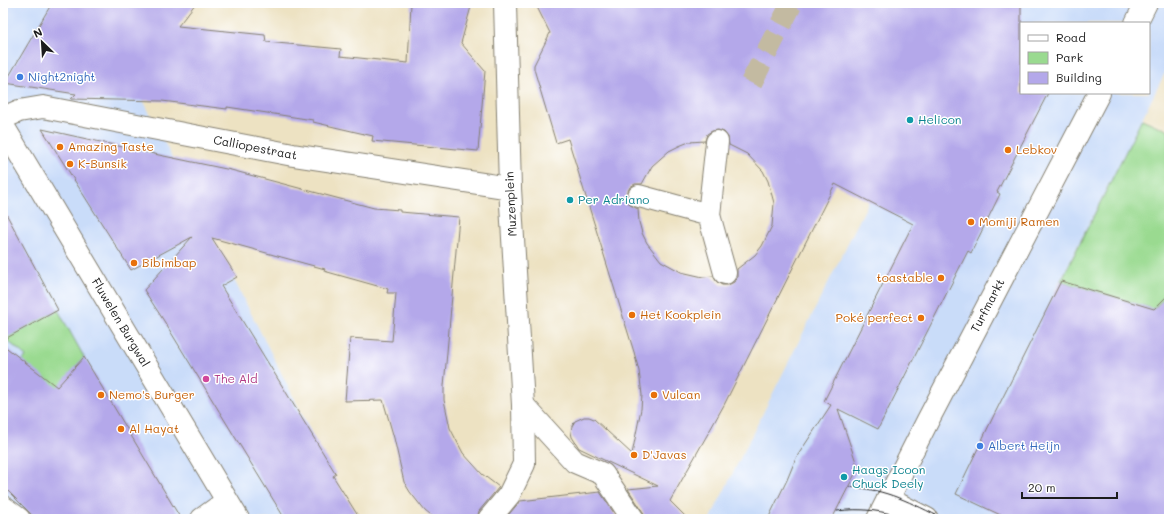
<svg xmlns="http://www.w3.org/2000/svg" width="1172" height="522" font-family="Mali,sans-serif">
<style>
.built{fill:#c9dcf9;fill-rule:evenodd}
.green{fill:#9ada90;stroke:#5b7b56}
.building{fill:#b4a8ea;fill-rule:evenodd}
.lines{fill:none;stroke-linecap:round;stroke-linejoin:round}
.minor-tunnel{stroke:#c3baa1;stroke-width:22;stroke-dasharray:22 11;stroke-linecap:butt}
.minor-casing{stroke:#847f6f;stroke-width:24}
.minor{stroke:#fff;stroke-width:22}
.tram{stroke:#1c1c1c;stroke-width:1}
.shop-dot{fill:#3f7fe0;stroke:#fff;stroke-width:1.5}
.culture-dot{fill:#0f9aa8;stroke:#fff;stroke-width:1.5}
.food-dot{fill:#e8710a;stroke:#fff;stroke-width:1.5}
.hotel-dot{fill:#d1479c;stroke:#fff;stroke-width:1.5}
.labels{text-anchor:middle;stroke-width:3;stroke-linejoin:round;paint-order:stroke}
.shop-label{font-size:12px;fill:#366cbe;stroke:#fff;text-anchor:start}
.culture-label{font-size:12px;fill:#0d838f;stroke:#fff;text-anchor:start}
.food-label{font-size:12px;fill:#c56008;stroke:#fff;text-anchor:start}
.street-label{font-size:12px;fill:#1c1c1c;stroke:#fff}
.hotel-label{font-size:12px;fill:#b23c85;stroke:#fff;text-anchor:start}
</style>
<rect width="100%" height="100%" fill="#fff"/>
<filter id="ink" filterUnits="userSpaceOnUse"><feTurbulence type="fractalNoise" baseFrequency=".025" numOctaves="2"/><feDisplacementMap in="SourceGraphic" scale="8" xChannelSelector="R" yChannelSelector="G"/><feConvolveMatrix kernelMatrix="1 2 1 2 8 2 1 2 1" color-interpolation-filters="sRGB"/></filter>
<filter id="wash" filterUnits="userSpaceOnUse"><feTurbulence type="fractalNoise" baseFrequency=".012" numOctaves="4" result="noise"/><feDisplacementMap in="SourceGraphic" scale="16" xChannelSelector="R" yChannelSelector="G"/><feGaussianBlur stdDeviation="0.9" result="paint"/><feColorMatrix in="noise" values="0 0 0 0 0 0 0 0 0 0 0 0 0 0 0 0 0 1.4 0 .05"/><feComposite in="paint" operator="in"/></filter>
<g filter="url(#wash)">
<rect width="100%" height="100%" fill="#ede2c2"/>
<path class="built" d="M 3,3 L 94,3 L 355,519 L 3,519 Z
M 972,3 L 1169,3 L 1169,65 L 1053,295 L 1169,354 L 1111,519 L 710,519 L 901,137 ZM 1021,23 L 1149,23 L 1149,93 L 1021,93 Z"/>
<path class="green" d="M 1142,119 L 1169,131 L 1169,294 L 1153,309 L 1061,281 Z
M 58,310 L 84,357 L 49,399 L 15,372 L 26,356 L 3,337 L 3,333 Z"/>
<g id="blocks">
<path class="building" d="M 52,3 L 196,3 L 178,26 L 265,35 L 266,42 L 341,49 L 340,56 L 408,63 L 411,3 L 472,3 L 461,43 L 485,71 L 478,151 L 372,141 L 373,136 L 313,122 L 313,120 L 274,114 L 227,107 L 227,109 L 162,101 L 71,99 L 76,94 L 5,83 Z
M 535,3 L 1021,3 L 1021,93 L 1048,93 L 997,192 L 1000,194 L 971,253 L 968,251 L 878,429 L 838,409 L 858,468 L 832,519 L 768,519 L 787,480 L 796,458 L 831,405 L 824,401 L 913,224 L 835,184 L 724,405 L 670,501 L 688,519 L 645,519 L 643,512 L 628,489 L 658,486 L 579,448 L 572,437 L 571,432 L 572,426 L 575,421 L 584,417 L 589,417 L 594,419 L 632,454 L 641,409 L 642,395 L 639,371 L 634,352 L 568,139 L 556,143 L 534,69 L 534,65 L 550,33 ZM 718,130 L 724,132 L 728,137 L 729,145 L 747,154 L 763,171 L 768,181 L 774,203 L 772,226 L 762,246 L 755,255 L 737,269 L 737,277 L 734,282 L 728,285 L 722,285 L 717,282 L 713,276 L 703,277 L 681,272 L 661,261 L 647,243 L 642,233 L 639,222 L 638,209 L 630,205 L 627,199 L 627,193 L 630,187 L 635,184 L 642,184 L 652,166 L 669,151 L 679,146 L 689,142 L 705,141 L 707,134 L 712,131 Z
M 42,129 L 159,155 L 231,170 L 374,208 L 400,210 L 400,212 L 459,217 L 444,386 L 444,400 L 450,428 L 463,453 L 482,474 L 499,487 L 479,511 L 477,519 L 435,519 L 425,511 L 410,492 L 404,482 L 394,438 L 383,400 L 345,401 L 350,338 L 392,341 L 396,293 L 387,293 L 388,289 L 324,271 L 325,269 L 212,238 L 237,277 L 221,286 L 336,474 L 333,476 L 360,519 L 285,519 L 164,321 L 144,290 L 192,237 L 131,270 Z
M 3,208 L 58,310 L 3,340 Z
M 1061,281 L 1154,309 L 1169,294 L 1169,519 L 1009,519 L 956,494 L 994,415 Z
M 3,345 L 57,387 L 84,357 L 181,519 L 36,519 L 3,486 Z
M 600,492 L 618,519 L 505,519 L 520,501 Z"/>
</g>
</g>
<g filter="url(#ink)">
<use href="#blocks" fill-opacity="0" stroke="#847f6f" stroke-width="1"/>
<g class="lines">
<path class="minor-tunnel" d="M 751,83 L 792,3"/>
<defs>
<g id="minor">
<path d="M 1136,23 L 1146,3"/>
<path id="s1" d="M 3,118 L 19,111 L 43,107 L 293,155 L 510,188"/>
<path id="s2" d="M 3,126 L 238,519"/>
<path d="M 639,196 L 709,215 L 717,142"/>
<path d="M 709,215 L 725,273"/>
<path d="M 523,405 L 575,462 L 603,474 L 633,519"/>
<path d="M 888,499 L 927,519"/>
<path d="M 3,507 L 19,519"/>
<path d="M 202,519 L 227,501"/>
<path d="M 489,519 L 509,495 L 524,464 L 523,405 L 510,188 L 505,3"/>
<path id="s3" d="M 878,519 L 928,420 L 1099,93"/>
</g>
</defs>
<use href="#minor" class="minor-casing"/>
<use href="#minor" class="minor"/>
<path class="tram" d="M 849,487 C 887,489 911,503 944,519
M 837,511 C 860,508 884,510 906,519"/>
</g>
</g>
<g class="shop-dot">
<circle cx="20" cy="77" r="4"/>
<circle cx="980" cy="446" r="4"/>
</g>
<g class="culture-dot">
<circle cx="910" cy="120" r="4"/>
<circle cx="570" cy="200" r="4"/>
<circle cx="844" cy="477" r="4"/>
</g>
<g class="food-dot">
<circle cx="60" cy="147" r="4"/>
<circle cx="1008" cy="150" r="4"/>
<circle cx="70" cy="164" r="4"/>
<circle cx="971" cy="222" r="4"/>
<circle cx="134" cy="263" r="4"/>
<circle cx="941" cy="278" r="4"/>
<circle cx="632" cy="315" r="4"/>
<circle cx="921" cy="318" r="4"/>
<circle cx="101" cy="395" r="4"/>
<circle cx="654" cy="395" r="4"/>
<circle cx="121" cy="429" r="4"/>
<circle cx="634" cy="455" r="4"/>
</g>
<circle class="hotel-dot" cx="206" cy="379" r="4"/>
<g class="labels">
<g class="shop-label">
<text x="28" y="81">Night2night</text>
<text x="988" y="450">Albert Heijn</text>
</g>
<g class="culture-label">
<text x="918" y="124">Helicon</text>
<text x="578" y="204">Per Adriano</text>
<text x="852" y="474">Haags Icoon<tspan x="852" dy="14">Chuck Deely</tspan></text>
</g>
<g class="food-label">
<text x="68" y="151">Amazing Taste</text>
<text x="1016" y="154">Lebkov</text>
<text x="78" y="168">K-Bunsik</text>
<text x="979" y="226">Momiji Ramen</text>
<text x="142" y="267">Bibimbap</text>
<text x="933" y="282" text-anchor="end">toastable</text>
<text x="640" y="319">Het Kookplein</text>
<text x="913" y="322" text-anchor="end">Poké perfect</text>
<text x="109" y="399">Nemo's Burger</text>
<text x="662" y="399">Vulcan</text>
<text x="129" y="433">Al Hayat</text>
<text x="642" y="459">D'Javas</text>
</g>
<g class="street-label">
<text dy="4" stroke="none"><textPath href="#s1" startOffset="258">Calliopestraat</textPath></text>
<text transform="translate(511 204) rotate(-93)" y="4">Muzenplein</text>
<text dy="4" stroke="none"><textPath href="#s3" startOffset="240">Turfmarkt</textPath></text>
<text dy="4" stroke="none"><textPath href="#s2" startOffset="229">Fluwelen Burgwal</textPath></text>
</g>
<g class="hotel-label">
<text x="214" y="383">The Ald</text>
</g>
</g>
<rect width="1172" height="522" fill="none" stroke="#fff" stroke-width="16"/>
<rect x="1020" y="22" width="130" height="72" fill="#ffffff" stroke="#a4a4a4"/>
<rect x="1028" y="35" width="20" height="6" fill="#ffffff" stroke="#a4a4a4"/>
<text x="1056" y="42" font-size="12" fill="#1c1c1c">Road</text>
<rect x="1028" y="52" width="20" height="12" fill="#9ada90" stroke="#a4a4a4"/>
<text x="1056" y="62" font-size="12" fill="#1c1c1c">Park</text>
<rect x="1028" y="72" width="20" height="12" fill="#b4a8ea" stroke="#a4a4a4"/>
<text x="1056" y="82" font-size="12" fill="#1c1c1c">Building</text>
<g transform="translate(42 42) rotate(335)" stroke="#ffffff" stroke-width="3" paint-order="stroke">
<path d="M0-3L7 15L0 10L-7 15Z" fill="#1c1c1c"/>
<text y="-6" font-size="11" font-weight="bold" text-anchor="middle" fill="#1c1c1c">N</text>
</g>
<path d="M1022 492v6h95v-6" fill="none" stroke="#1c1c1c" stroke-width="2"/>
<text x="1028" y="492" font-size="12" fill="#1c1c1c" stroke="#ffffff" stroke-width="3" paint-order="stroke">20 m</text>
</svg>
